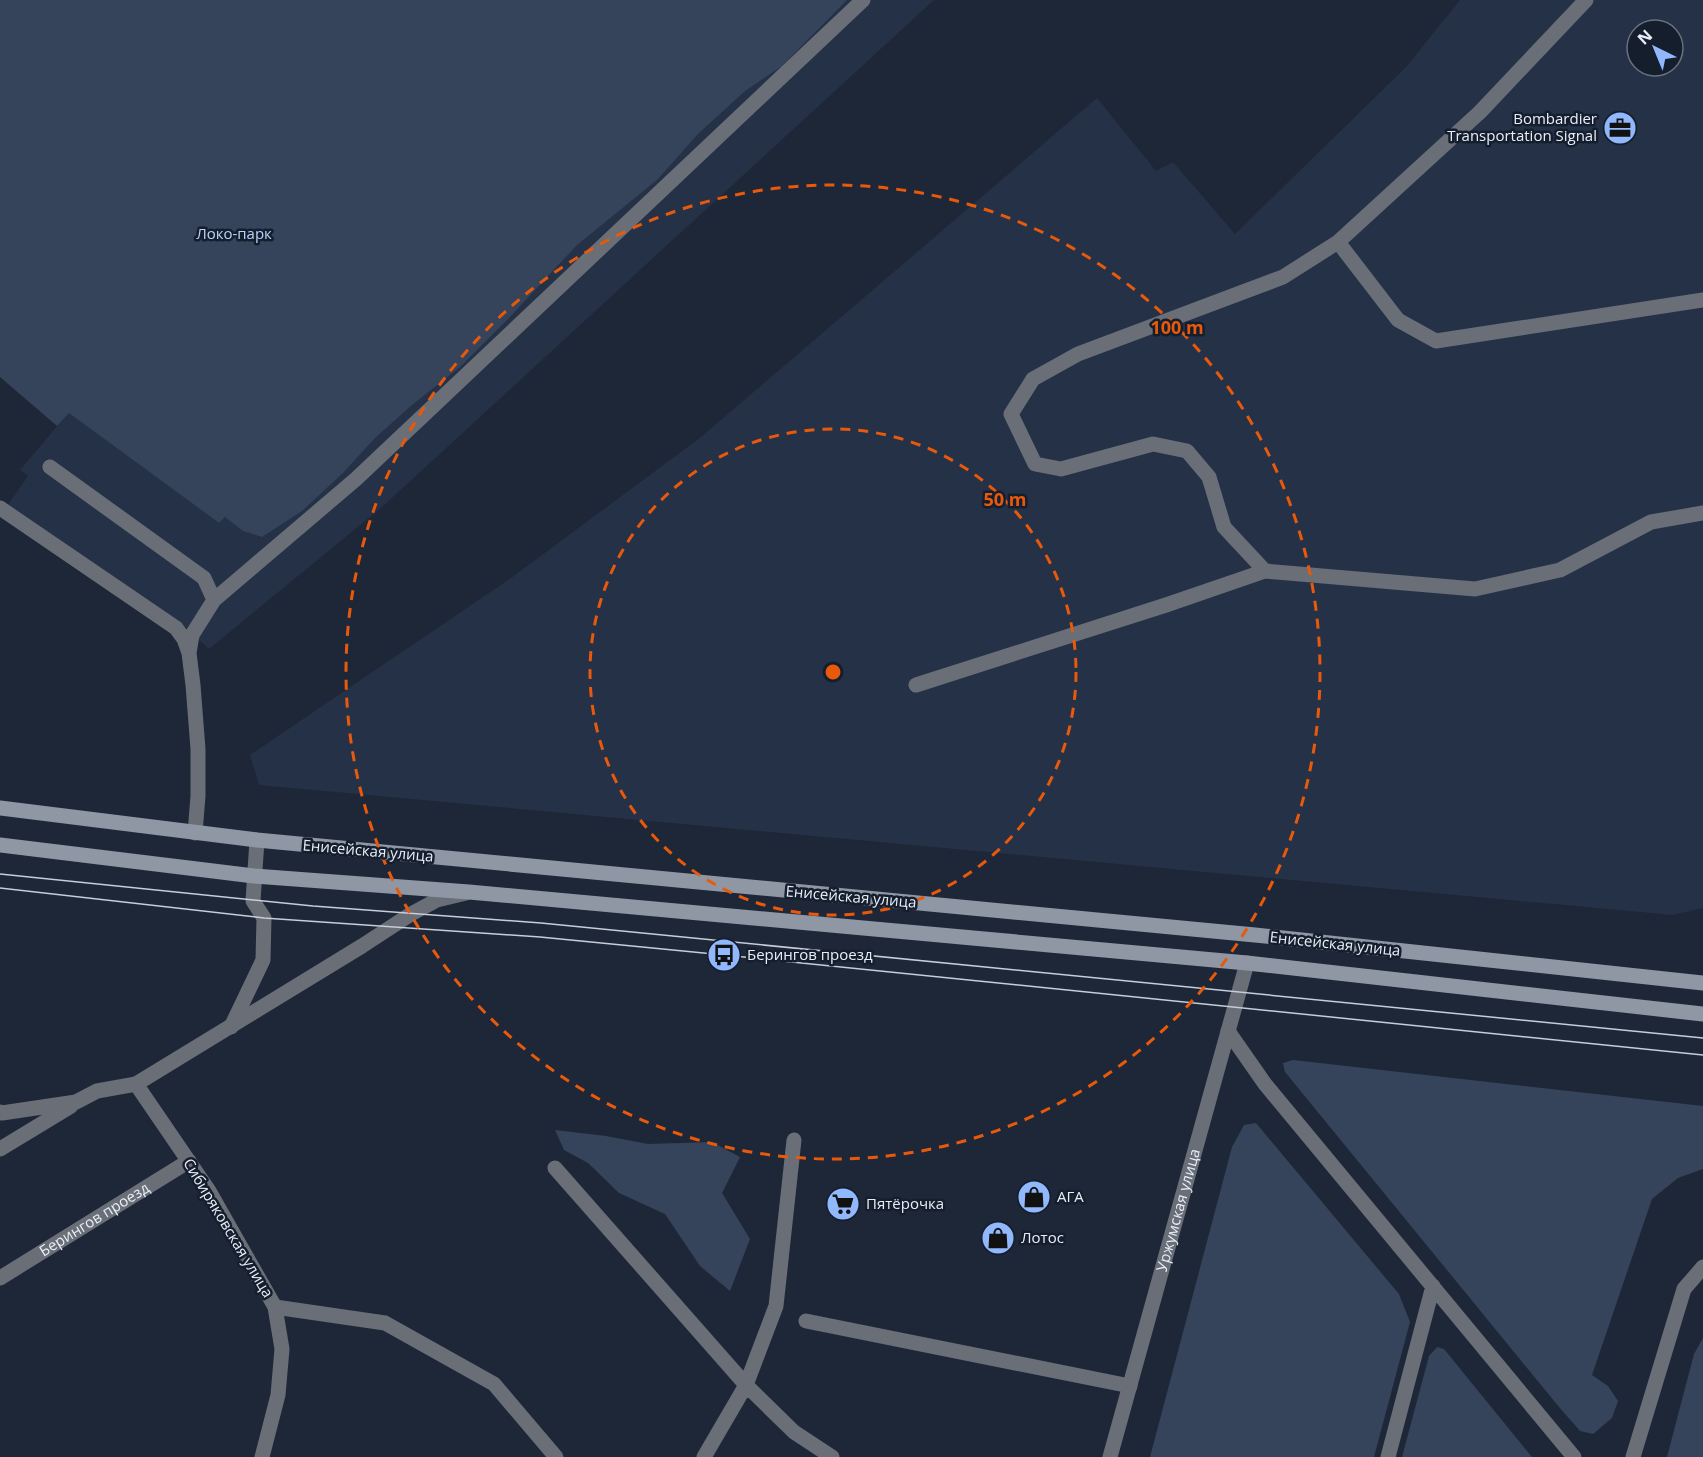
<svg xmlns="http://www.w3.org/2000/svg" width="1703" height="1457" font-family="'Open Sans',sans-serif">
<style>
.built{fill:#243146;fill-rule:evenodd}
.green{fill:#35435b}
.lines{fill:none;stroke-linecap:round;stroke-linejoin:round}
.lane{stroke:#696e77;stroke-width:15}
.street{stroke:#696e77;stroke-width:15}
.secondary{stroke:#8f97a5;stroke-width:15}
.tram{stroke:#c7cdd9;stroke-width:1.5}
.ring{fill:none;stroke:#e8590c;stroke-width:3;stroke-dasharray:10 8}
.labels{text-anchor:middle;stroke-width:5;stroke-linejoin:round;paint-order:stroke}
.poi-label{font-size:15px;fill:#e8eef9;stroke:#151e2d;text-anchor:start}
.park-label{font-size:15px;fill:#bcd3fc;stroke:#151e2d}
.street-label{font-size:15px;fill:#e8eef9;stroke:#151e2d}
.centre{fill:#e8590c;stroke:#151e2d;stroke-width:3}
.ring-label{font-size:18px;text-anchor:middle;font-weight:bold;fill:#e8590c;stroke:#151e2d;stroke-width:5;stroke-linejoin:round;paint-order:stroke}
</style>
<rect width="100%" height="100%" fill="#1e2738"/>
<path class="built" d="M 830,0 L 934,0 L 382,507 L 209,649 L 177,620 L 7,506 L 28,476 L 20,470 L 69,412 L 219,523 L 233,508 Z
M 1460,0 L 1703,0 L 1703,908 L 1673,915 L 259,785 L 250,755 L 511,578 L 701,437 L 1097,98 L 1156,171 L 1173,162 L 1235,234 L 1406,67 ZM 1637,30 L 1673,30 L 1673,66 L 1637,66 Z"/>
<path class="green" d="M 0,0 L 847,0 L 782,66 L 745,91 L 698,134 L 657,180 L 577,245 L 508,319 L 460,367 L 412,405 L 375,438 L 343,473 L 302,511 L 262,537 L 243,531 L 225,517 L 219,523 L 69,413 L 57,426 L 0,377 Z
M 1293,1060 L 1703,1106 L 1703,1169 L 1678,1178 L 1652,1199 L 1592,1375 L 1608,1386 L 1618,1401 L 1612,1418 L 1593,1434 L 1580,1431 L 1559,1407 L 1285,1072 L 1283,1063 Z
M 1256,1123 L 1399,1294 L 1410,1322 L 1374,1457 L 1150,1457 L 1232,1147 L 1244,1125 Z
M 555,1130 L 606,1136 L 648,1144 L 712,1142 L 740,1157 L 722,1193 L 750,1239 L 730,1291 L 700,1266 L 665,1214 L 619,1193 L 588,1163 L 564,1150 Z
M 1703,1338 L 1703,1457 L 1667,1457 L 1694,1354 Z
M 1437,1347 L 1444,1349 L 1532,1457 L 1402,1457 L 1429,1356 Z"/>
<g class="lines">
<path class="lane" d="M 1338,242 L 1480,112 L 1586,0
M 50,467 L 204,578 L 214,600 L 356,479 L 863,0
M 0,508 L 176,628 L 184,639 L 189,653
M 1265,571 L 1224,527 L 1209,477 L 1187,451 L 1153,444 L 1061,469 L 1035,464 L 1011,414 L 1033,379 L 1078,354 L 1283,277 L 1338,242 L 1398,320 L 1436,341 L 1703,300
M 916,685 L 1166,605 L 1265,571 L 1475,589 L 1560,570 L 1651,522 L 1703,513
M 195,833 L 198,796 L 198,749 L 193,685 L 189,653 L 192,635 L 214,600
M 1228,1031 L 1265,1084 L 1574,1457
M 0,1112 L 2,1113 L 76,1102 L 97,1091 L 136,1084
M 794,1140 L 776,1306 L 746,1385 L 794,1432 L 832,1457
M 0,1149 L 71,1106
M 555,1168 L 746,1385 L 704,1457
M 275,1307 L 385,1323 L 494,1384 L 556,1457
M 806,1321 L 1130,1386
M 1388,1457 L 1433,1286
M 1633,1457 L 1684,1289 L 1703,1267"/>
<g class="street">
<path d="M 231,1027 L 263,960 L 264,918 L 253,901 L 257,840"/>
<path id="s1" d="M 0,1278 L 189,1161"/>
<path d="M 262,1457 L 278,1395 L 282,1349 L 275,1307 L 209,1191 L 136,1084 L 362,946 L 411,914 L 437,900 L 466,893"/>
<path id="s2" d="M 1110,1457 L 1247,963"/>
</g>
<path class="secondary" d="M 0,808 L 257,840 L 1255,935 L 1703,983
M 0,845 L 254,876 L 469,892 L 1247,963 L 1703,1014"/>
<path class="tram" d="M 0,874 L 313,906 L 541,923 L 1703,1038
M 0,888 L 264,918 L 540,937 L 724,955 L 1703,1055"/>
</g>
<g class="ring">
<circle cx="833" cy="672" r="243"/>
<circle cx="833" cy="672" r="487"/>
</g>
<defs>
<symbol id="office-disc" viewBox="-11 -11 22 22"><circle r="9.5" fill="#91b8fd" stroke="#151e2d"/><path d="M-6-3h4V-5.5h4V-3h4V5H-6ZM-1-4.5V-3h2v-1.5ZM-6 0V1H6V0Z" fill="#111"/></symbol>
<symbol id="bus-disc" viewBox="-11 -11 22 22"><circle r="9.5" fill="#91b8fd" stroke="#151e2d"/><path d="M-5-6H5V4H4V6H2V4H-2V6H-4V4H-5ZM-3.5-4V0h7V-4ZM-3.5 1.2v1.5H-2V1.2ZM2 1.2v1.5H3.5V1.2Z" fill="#111"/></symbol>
<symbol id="shop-disc" viewBox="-11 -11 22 22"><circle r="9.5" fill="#91b8fd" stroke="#151e2d"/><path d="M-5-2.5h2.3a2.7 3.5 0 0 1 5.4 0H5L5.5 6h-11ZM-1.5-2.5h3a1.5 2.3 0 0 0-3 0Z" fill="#111"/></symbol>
<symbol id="supermarket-disc" viewBox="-11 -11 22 22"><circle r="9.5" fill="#91b8fd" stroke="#151e2d"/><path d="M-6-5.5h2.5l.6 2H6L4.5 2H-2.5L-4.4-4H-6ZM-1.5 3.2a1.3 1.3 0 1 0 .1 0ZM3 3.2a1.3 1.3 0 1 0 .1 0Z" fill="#111"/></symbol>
</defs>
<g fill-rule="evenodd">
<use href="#office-disc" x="1601" y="109" width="38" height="38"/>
<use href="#bus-disc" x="705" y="936" width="38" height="38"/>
<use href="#shop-disc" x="1015" y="1178" width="38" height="38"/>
<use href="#supermarket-disc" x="824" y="1185" width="38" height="38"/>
<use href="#shop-disc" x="979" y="1219" width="38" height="38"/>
</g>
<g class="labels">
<g class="poi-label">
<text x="1597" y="124" text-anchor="end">Bombardier<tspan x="1597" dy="17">Transportation Signal</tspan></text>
<text x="747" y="960">Берингов проезд</text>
<text x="1057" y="1202">АГА</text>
<text x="866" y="1209">Пятёрочка</text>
<text x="1021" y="1243">Лотос</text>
</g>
<g class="park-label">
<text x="234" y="239">Локо-парк</text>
</g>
<g class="street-label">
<text transform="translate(368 851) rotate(5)" y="5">Енисейская улица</text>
<text transform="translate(851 897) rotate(5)" y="5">Енисейская улица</text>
<text transform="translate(1335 944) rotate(6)" y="5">Енисейская улица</text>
<text dy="5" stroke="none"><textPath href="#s2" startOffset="256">Уржумская улица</textPath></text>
<text dy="5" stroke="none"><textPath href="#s1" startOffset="111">Берингов проезд</textPath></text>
<text transform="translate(228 1228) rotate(59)" y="5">Сибиряковская улица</text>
</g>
</g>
<circle cx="833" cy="672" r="9" class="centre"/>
<g class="ring-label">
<text x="1177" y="334">100 m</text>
<text x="1005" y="506">50 m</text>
</g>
<g transform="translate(1655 48) rotate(317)"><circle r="28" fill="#151e2d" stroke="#69717f" stroke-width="1.5"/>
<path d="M0-4.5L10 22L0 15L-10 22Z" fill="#91b8fd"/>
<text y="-9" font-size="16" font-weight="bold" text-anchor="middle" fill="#e8eef9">N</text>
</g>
</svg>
